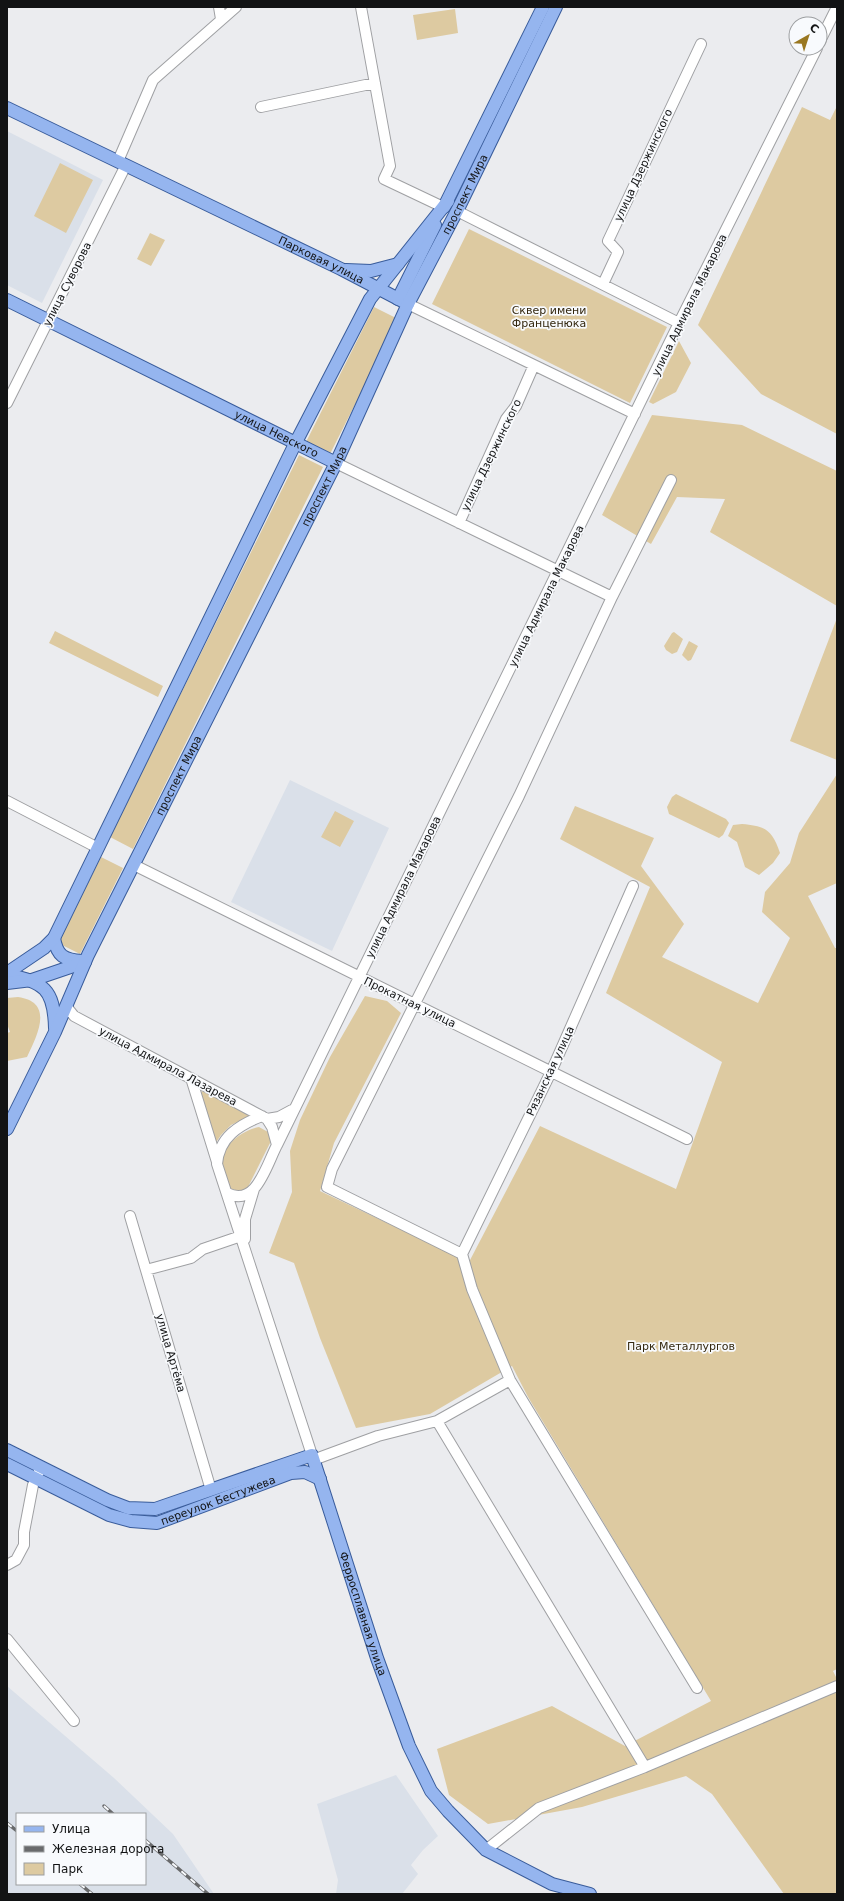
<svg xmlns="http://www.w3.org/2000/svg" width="844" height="1901" font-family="'DejaVu Sans',sans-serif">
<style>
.built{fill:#dae0e9;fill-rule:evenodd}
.green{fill:#ddcaa1}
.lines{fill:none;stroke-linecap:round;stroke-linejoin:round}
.minor-casing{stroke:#9fa0a3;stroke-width:12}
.major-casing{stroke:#395c9b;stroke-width:14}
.minor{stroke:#fff;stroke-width:10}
.major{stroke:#95b5ef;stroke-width:12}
.rail-casing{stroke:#696a6c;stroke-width:3.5}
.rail{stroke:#f8fafd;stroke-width:2;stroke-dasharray:6;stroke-linecap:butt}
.labels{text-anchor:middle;stroke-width:3.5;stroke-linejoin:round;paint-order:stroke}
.street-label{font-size:11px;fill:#121314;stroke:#f8fafd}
.park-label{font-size:11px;fill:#34280f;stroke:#f8fafd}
</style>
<rect width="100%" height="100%" fill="#ebecef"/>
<path class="built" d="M 7,131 L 103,180 L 42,303 L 7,285 Z
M 290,780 L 389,828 L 332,951 L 231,902 Z
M 7,1686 L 114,1778 L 173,1834 L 214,1894 L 7,1894 ZM 17,1814 L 145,1814 L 145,1884 L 17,1884 Z
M 396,1775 L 438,1836 L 423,1850 L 411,1865 L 418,1874 L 402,1894 L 336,1894 L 338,1880 L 317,1804 Z"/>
<path class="green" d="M 455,9 L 458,33 L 417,40 L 413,15 Z
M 837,106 L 837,434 L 761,394 L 698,325 L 802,107 L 830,120 Z
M 60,163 L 93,180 L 66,233 L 34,216 Z
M 469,229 L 667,327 L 630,403 L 432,304 Z
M 150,233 L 165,240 L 151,266 L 137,259 Z
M 374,307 L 398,319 L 330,454 L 306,442 Z
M 679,341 L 691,363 L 676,392 L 653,404 L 649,402 Z
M 652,415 L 742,425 L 837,471 L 837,606 L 710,532 L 725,499 L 677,497 L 651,544 L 602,515 Z
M 299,455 L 323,467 L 133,849 L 110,837 Z
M 837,618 L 837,760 L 790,741 Z
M 55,631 L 163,686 L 158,697 L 49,643 Z
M 674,632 L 683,639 L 677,652 L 672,654 L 666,650 L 664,646 L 672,633 Z
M 689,641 L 698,646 L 691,660 L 688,661 L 682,655 Z
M 837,774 L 837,883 L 808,896 L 835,948 L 837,948 L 837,1669 L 833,1671 L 837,1679 L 837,1894 L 784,1894 L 712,1794 L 686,1776 L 582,1807 L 488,1824 L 449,1795 L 437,1749 L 552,1706 L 625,1746 L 711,1701 L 528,1397 L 512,1366 L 430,1414 L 356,1428 L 320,1338 L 294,1263 L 269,1253 L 292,1192 L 290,1151 L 300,1120 L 330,1057 L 365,996 L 387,1001 L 401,1013 L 334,1143 L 320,1191 L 469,1262 L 540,1126 L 676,1189 L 722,1062 L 606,993 L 650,887 L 560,839 L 575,806 L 654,838 L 641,866 L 684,924 L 662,957 L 758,1003 L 790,938 L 762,912 L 765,892 L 790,863 L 799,833 Z
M 676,794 L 726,819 L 729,823 L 723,835 L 719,838 L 669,814 L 667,807 L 672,797 Z
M 335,811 L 354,821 L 340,847 L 321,837 Z
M 742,824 C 766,826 772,830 780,853 L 773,863 L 759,875 L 745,867 L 737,842 L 728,836 L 733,825 Z
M 101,857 L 123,868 L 80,954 L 58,943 Z
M 18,997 C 55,1002 37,1036 27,1057 L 7,1061 L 7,1033 L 10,1032 L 7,1024 L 7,998 Z
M 202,1091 L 252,1115 L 231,1125 L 221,1135 L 215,1144 L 201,1092 Z
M 259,1127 L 268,1132 L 271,1141 L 246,1191 L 241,1192 L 229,1188 C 227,1180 223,1171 223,1163 C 221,1144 244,1130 259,1127 Z"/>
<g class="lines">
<defs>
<path id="minor" d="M 219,7 L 221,19
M 361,7 L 390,166 L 384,179 L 443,207
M 820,41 L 837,7
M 261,107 L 375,83
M 118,161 L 153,80 L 236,7
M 457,211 L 679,323
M 603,284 L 618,252 L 608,241 L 701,44
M 408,304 L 635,414
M 7,403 L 126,165
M 336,463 L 612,597
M 671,480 L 612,597 L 519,796 L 332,1169 L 327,1187 L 462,1254 L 472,1289 L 510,1380 L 697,1688
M 459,523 L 506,419 L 516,406 L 534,365
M 7,801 L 98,848
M 134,865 L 687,1139
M 66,1006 L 74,1016 L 267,1119 L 272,1127 L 277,1145 C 266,1166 256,1208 227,1193
M 191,1078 L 217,1162
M 262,1116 C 239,1125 219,1137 217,1164 L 312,1455
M 267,1119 L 279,1117 L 292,1110
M 277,1145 L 679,323 L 817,48
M 130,1216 L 211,1490
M 245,1239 L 245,1219 L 254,1189
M 462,1254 L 551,1072 L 633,886
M 146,1270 L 191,1258 L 203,1249 L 241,1236
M 437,1421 L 645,1767
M 313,1460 L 378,1436 L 437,1421 L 510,1380
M 7,1565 L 16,1560 L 24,1545 L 24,1532 L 33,1485 L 41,1467
M 7,1639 L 74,1721
M 486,1850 L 539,1808 L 645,1767 L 837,1686"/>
<g id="major">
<path id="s1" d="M 7,108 L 341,269 L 408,304"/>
<path d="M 444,207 L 543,7"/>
<path d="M 346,270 L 371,271 L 398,264"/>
<path d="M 398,299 L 435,225"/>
<path id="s2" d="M 7,300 L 336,463"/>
<path d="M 54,938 C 57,956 64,960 82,961"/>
<path d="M 7,973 L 44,948 L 54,938 L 295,444 L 370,299 L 448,201"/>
<path d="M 7,974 C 44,983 54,988 55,1028"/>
<path d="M 7,983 L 32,980 L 85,962"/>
<path id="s3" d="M 7,1129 L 55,1032 L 88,955 L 336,463 L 408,304 L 459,207 L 556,7"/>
<path id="s4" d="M 7,1450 L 107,1500 L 128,1508 L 155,1509 L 312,1455 L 377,1658 L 409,1746 L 431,1791 L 448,1811 L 486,1850 L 552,1884 L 590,1894"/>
<path id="s5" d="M 7,1464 L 109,1515 L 131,1521 L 157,1523 L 291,1473 L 305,1472 L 320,1479"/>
</g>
</defs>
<use href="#minor" class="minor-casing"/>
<use href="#major" class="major-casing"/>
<use href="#minor" class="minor"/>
<use href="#major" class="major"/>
<defs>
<path id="rail" d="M 104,1806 L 113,1814
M 7,1823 L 17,1831
M 145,1840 L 208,1894
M 80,1884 L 92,1894"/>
</defs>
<use href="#rail" class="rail-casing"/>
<use href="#rail" class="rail"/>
</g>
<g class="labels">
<g class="street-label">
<text transform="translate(643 165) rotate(-65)" y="4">улица Дзержинского</text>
<text dy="4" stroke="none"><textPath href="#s3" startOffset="1041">проспект Мира</textPath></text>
<text dy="4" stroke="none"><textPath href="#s1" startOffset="349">Парковая улица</textPath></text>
<text transform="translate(67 284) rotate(-63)" y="4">улица Суворова</text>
<text transform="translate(689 305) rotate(-64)" y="4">улица Адмирала Макарова</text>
<text dy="4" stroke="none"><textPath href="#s2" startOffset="301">улица Невского</textPath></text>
<text transform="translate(491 455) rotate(-64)" y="4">улица Дзержинского</text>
<text dy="4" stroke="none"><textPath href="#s3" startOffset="717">проспект Мира</textPath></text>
<text transform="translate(546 596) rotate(-64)" y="4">улица Адмирала Макарова</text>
<text dy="4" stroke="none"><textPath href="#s3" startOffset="393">проспект Мира</textPath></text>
<text transform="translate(403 887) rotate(-64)" y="4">улица Адмирала Макарова</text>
<text transform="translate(410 1002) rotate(26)" y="4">Прокатная улица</text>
<text transform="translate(168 1066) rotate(28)" y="4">улица Адмирала Лазарева</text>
<text transform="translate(550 1071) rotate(-65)" y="4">Рязанская улица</text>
<text transform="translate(171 1353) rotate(74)" y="4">улица Артёма</text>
<text dy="4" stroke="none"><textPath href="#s5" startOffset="228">переулок Бестужева</textPath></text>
<text dy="4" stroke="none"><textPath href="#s4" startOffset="494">Ферросплавная улица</textPath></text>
</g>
<g class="park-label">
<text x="549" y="314">Сквер имени<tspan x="549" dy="13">Франценюка</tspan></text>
<text x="681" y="1350">Парк Металлургов</text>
</g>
</g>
<rect width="844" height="1901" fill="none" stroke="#121314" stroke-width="16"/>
<rect x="16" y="1813" width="130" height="72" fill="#f8fafd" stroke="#9c9ea0"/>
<rect x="24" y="1826" width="20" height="6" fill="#95b5ef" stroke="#9c9ea0"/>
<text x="52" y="1833" font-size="12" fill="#121314">Улица</text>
<rect x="24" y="1846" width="20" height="6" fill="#696a6c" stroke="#9c9ea0"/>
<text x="52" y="1853" font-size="12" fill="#121314">Железная дорога</text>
<rect x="24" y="1863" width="20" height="12" fill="#ddcaa1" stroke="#9c9ea0"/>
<text x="52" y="1873" font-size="12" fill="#121314">Парк</text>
<g transform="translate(808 36) rotate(39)"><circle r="19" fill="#f8fafd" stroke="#9c9ea0"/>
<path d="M0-3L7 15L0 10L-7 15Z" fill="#997721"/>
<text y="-6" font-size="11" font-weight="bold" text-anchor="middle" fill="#121314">С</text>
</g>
</svg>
